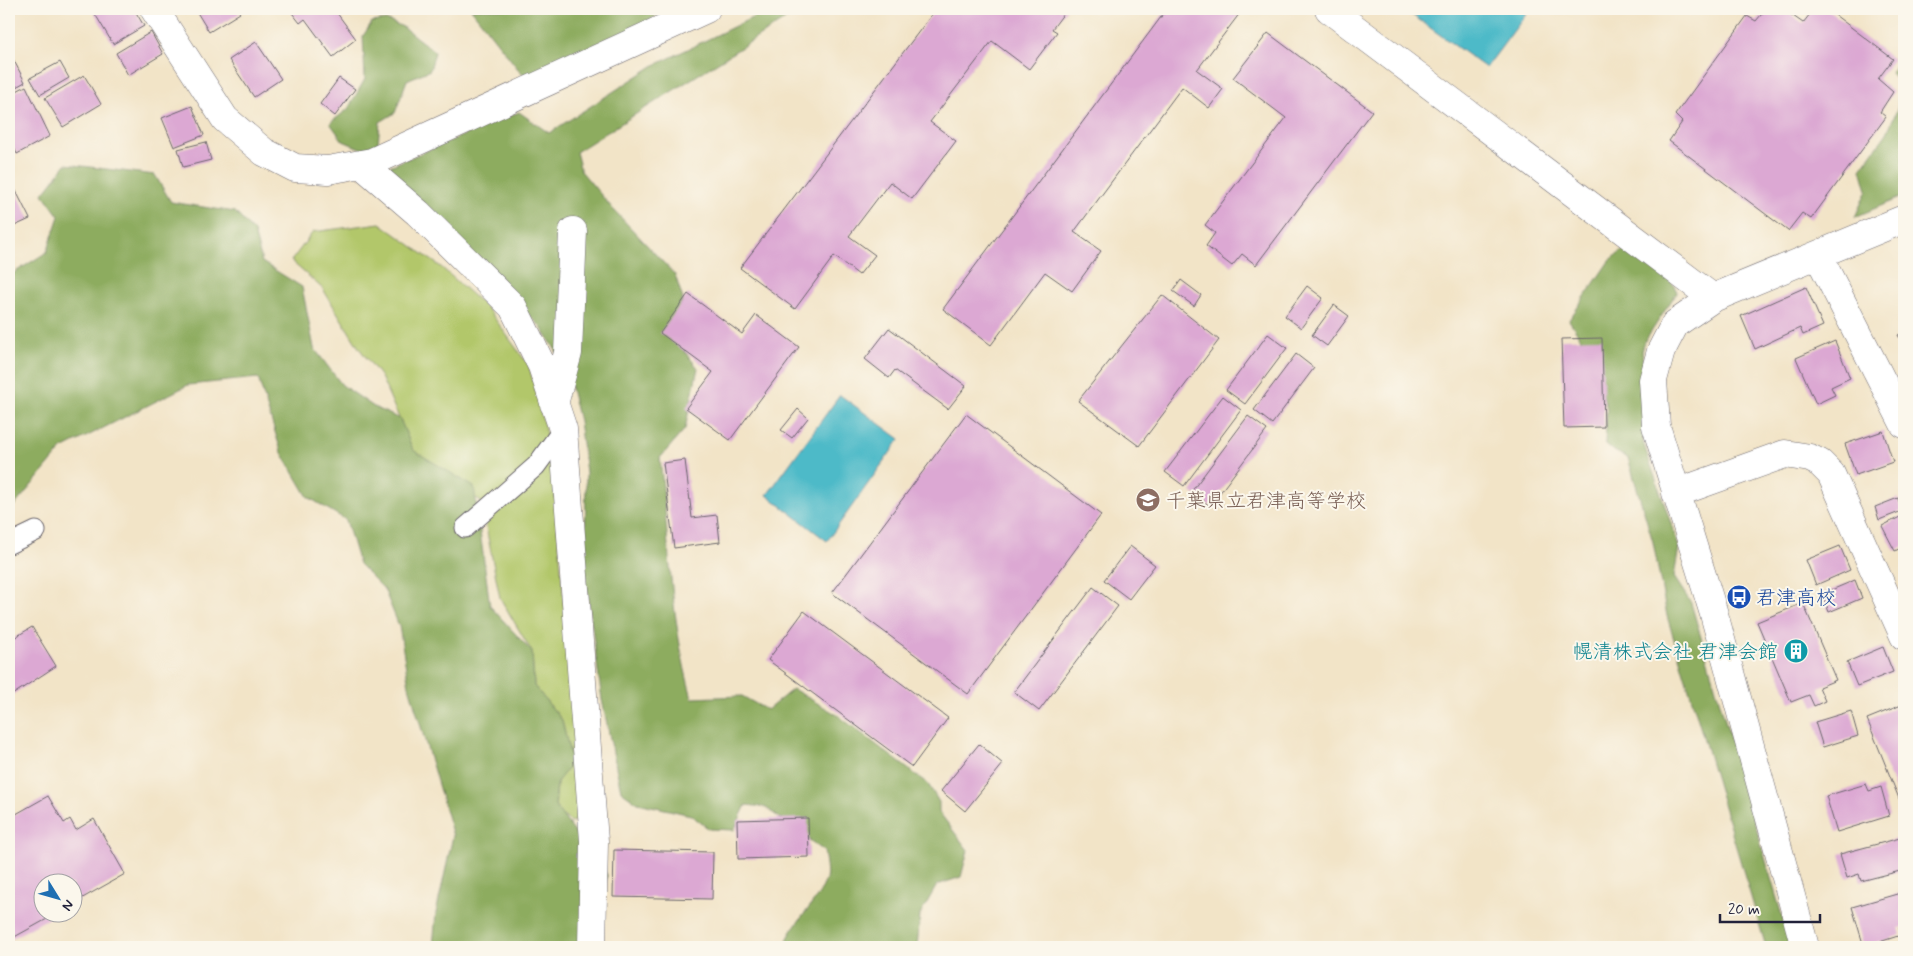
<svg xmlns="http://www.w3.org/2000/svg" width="1913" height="956" font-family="Mynerve,'Klee One',sans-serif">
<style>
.green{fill:#b2c76b;stroke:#6a7453}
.forest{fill:#8dac5f;stroke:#58674d}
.water{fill:#4dbac8;stroke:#386e82}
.building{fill:#dca8d3}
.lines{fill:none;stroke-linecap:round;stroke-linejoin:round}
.service-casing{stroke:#6b666c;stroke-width:21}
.minor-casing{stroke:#6b666c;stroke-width:29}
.service{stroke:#fff;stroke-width:19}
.minor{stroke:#fff;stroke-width:28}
.labels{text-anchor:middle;stroke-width:4;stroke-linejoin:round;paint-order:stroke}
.education-label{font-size:20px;fill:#785e54;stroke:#fbf7ec;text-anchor:start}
.transit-label{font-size:20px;fill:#164399;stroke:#fbf7ec;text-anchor:start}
.culture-label{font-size:20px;fill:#0d838f;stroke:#fbf7ec;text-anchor:end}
</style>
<rect width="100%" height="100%" fill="#fbf7ec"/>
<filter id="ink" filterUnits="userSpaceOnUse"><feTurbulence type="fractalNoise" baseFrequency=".02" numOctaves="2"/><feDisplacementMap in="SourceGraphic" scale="10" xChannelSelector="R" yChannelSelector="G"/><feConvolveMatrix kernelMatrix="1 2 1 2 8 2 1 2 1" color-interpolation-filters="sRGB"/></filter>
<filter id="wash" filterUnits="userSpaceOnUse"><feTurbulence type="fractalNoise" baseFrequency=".0096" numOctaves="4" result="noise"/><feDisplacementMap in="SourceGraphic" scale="20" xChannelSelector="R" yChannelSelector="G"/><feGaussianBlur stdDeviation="1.12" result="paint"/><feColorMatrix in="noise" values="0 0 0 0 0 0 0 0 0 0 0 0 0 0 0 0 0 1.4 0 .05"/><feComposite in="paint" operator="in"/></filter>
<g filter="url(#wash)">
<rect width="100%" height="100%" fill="#f2e4c7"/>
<path class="green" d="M 380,223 L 441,267 L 488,309 L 529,366 L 546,433 L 555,496 L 582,819 L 571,822 L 555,810 L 562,720 L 534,686 L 532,652 L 500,598 L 481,502 L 443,477 L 413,450 L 381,377 L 359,348 L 323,289 L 291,261 L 313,232 Z"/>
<path class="forest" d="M 471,9 L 672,9 L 657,15 L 606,55 L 547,75 L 522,74 Z
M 770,9 L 802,9 L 576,152 L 581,171 L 612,208 L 675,275 L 683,299 L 668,331 L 698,368 L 685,429 L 660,458 C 669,539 670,620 692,698 L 742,696 L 767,710 L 793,689 L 836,714 L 928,784 L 939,802 L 939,812 L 968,850 L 961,877 L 937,885 L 920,915 L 917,947 L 785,947 C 789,926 819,902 826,879 C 828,872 825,859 824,851 L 765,807 L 746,805 L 734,830 L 709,829 L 691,815 L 638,803 L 621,791 L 602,700 L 585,576 L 586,472 L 579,421 L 565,364 L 540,326 L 395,184 L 390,166 L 519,112 L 549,133 L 653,66 Z
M 386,20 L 403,27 L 435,52 L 430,70 L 407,80 L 395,113 L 380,122 L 378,144 L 362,149 L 343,141 L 330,123 L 348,109 L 365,79 L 363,36 L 372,22 Z
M 1904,51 L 1904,196 L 1855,217 L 1867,190 L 1861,169 L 1887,133 L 1898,107 L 1899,82 L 1891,73 Z
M 66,164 L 155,175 L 171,202 L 235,212 L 254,232 L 262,262 L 302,287 L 314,348 L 342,385 L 374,407 L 400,419 L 413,450 L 474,487 L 490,606 L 532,652 L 534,686 L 562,720 L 572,763 L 557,782 L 555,806 L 607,875 L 589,947 L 433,947 L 436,913 L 453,836 L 409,686 L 399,626 L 384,589 L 359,564 L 346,520 L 308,497 L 281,451 L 258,378 L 188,385 L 62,449 L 15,505 L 9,506 L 9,276 L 47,252 L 59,216 L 43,194 Z
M 1625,249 C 1655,257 1664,265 1677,292 L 1642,346 L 1645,399 L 1643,442 L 1679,547 L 1674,577 L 1691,603 L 1791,947 L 1766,947 L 1667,616 L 1653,542 L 1628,458 L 1614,451 L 1605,443 L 1607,409 L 1591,354 L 1569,320 L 1609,261 Z"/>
<path class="water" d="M 1404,9 L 1530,9 L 1486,68 Z
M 840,395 L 900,439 L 827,541 L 767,495 Z"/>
<g id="blocks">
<path class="building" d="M 92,9 L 134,9 L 144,26 L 113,44 Z
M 195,9 L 237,9 L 240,13 L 209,32 Z
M 289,9 L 334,9 L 356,39 L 333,57 L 305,19 L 300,23 Z
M 936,9 L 1067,9 L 1052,29 L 1057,32 L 1029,69 L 992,41 L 930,122 L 956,141 L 912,199 L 890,182 L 849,236 L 875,255 L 859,275 L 834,256 L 795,309 L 740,268 Z
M 1167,9 L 1243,9 L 1197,70 L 1223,89 L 1209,108 L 1182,87 L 1074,232 L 1101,251 L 1072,291 L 1045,272 L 991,345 L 943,309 Z
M 1766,9 L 1783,9 L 1803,23 L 1814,9 L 1827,9 L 1893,59 L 1878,79 L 1893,92 L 1880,112 L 1886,117 L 1811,219 L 1802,213 L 1788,231 L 1669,141 L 1682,122 L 1675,115 L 1747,16 L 1756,21 Z
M 151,32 L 163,54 L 128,75 L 116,53 Z
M 1268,33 L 1372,111 L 1256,265 L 1242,254 L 1232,266 L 1206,246 L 1215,233 L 1205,225 L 1286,118 L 1233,78 Z
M 256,42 L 281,79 L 254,97 L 229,60 Z
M 9,51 L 25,82 L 9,91 Z
M 60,62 L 69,78 L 40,95 L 30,78 Z
M 84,75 L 101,104 L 63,127 L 45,98 Z
M 339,78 L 355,89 L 335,116 L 320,104 Z
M 26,86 L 50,136 L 17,154 L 9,137 L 9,95 Z
M 192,106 L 204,135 L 174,147 L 162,118 Z
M 206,142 L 211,160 L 183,167 L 178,149 Z
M 15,189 L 30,219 L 10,228 L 9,192 Z
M 1181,280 L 1201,295 L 1194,306 L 1173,291 Z
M 1307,286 L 1323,298 L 1301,328 L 1285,316 Z
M 1806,287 L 1823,326 L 1803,335 L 1800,328 L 1755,349 L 1741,316 Z
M 688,294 L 742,334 L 756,315 L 799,347 L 730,440 L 686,408 L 713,372 L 660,333 Z
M 1162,295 L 1219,340 L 1139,446 L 1078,401 Z
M 1334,305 L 1349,316 L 1327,346 L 1312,335 Z
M 889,328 L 966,386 L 948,409 L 895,370 L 889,378 L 865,359 Z
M 1904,332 L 1904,346 L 1898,335 Z
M 1268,334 L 1287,348 L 1245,404 L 1226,390 Z
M 1602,338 L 1604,427 L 1564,428 L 1561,339 Z
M 1835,341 L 1850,378 L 1831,387 L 1835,395 L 1816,404 L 1796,358 Z
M 1296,354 L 1314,368 L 1272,424 L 1254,410 Z
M 1223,396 L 1241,410 L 1184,486 L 1165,472 Z
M 798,409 L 808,418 L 792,438 L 781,430 Z
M 966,414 L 1101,515 L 968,694 L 832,593 Z
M 1248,416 L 1267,430 L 1210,506 L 1191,492 Z
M 1883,431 L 1893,462 L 1856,475 L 1845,444 Z
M 685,460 L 692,518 L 717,515 L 720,542 L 674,548 L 663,463 Z
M 1898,498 L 1902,511 L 1879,520 L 1875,507 Z
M 1904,515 L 1904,546 L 1895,551 L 1882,526 Z
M 1130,546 L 1155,565 L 1129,599 L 1104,580 Z
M 1840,546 L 1850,570 L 1816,585 L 1806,560 Z
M 1855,580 L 1862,598 L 1829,612 L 1822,594 Z
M 1093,587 L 1118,606 L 1039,711 L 1014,692 Z
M 1803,603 L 1836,680 L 1819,687 L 1825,701 L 1814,706 L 1809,695 L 1791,702 L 1757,622 Z
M 804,611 L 948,718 L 912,767 L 768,660 Z
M 32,627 L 56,666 L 9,697 L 9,641 Z
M 1883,647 L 1893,672 L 1857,686 L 1847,662 Z
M 1904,704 L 1904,811 L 1867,719 Z
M 1851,711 L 1858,736 L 1823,747 L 1815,722 Z
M 979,744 L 1003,764 L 965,811 L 941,791 Z
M 1866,784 L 1869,791 L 1881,787 L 1889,816 L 1837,832 L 1826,796 Z
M 48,796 L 64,823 L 70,819 L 76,830 L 94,819 L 125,874 L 72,904 L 72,884 L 42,884 L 42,914 L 56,914 L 9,940 L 9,818 Z
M 808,818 L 809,857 L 738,859 L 737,820 Z
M 1900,838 L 1904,857 L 1904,870 L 1861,881 L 1859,874 L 1847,878 L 1840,854 Z
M 614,850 L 713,852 L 712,899 L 613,897 Z
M 1904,892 L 1904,927 L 1899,928 L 1901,935 L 1864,947 L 1852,907 Z"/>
</g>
</g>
<g filter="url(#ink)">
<use href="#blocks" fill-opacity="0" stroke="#6b666c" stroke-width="1"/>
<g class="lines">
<defs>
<path id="service" d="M 465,528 L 536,466 L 563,429
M 9,544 L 36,531"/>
<path id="minor" d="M 154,9 L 225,119 L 264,152 L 295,168 L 328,170 L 372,162 L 706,9
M 1329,9 L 1713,298
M 361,164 L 418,213 L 513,307 L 542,366 L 563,429 L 594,841 L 592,947
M 1818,255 L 1904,424
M 554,404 L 568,353 L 573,231
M 1676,493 L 1785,454 L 1810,458 L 1820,463 L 1831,474 L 1904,636
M 1805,947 L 1714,614 L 1656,426 L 1653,380 L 1661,351 L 1675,324 L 1713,298 L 1904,219"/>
</defs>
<use href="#service" class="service-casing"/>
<use href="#minor" class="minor-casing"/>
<use href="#service" class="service"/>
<use href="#minor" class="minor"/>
</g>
</g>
<defs>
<symbol id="school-disc" viewBox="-11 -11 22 22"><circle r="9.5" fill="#8d6e63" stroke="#fbf7ec"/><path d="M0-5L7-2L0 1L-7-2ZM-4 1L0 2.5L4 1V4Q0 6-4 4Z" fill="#fff"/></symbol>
<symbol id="bus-disc" viewBox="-11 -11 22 22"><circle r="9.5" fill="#1a4fb4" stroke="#fbf7ec"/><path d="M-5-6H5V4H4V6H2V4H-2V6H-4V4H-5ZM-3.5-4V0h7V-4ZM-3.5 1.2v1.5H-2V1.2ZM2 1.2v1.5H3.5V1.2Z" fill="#fff"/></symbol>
<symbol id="building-disc" viewBox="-11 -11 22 22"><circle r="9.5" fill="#0f9aa8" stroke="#fbf7ec"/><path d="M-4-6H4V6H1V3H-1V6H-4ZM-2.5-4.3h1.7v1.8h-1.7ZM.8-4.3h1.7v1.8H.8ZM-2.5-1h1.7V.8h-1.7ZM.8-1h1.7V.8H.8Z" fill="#fff"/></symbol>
</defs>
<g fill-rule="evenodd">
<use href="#school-disc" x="1134" y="486" width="28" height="28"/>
<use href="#bus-disc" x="1725" y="583" width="28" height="28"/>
<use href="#building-disc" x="1782" y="637" width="28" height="28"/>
</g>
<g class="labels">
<g class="education-label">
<text x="1166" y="507">千葉県立君津高等学校</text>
</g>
<g class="transit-label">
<text x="1756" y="604">君津高校</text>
</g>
<g class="culture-label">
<text x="1778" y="658">幌清株式会社 君津会館</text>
</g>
</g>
<rect width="1913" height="956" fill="none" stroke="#fbf7ec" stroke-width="30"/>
<g transform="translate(58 898) rotate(127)"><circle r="24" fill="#fbf7ec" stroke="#a4a2a5"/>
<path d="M0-4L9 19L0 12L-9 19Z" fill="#1f6fb2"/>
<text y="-8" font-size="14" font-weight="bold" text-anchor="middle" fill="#22223b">N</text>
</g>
<path d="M1720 914v8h100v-8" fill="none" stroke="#22223b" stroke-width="2.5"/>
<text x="1728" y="914" font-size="15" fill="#22223b" stroke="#fbf7ec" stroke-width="4" paint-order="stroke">20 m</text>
</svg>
